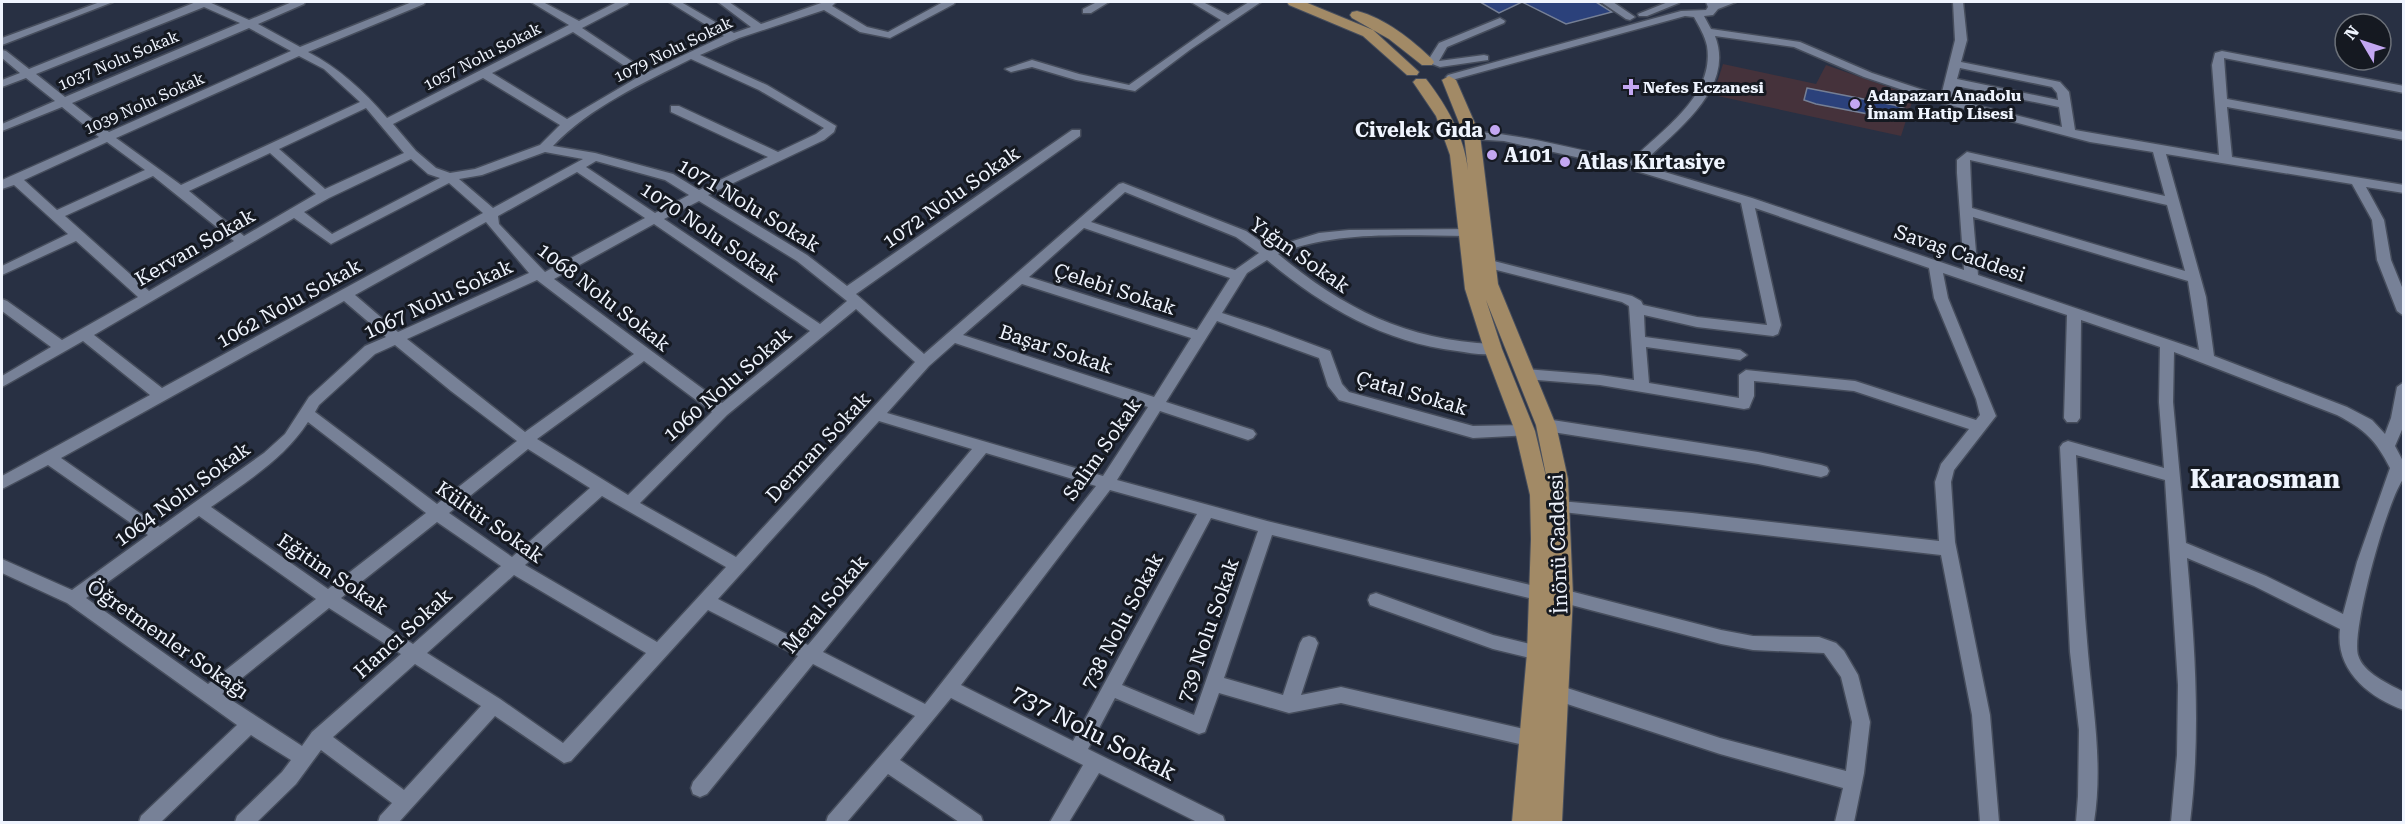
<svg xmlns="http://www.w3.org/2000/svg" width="2405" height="824" font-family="'Roboto Serif',serif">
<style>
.education{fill:#45323b}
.building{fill:#2b417b;stroke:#757f95;stroke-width:1.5}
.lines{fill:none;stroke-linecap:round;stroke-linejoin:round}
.minor-casing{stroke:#464d5c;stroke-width:3}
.major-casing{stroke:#464d5c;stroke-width:2}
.minor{fill:#778197;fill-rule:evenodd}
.major{fill:#a28a66;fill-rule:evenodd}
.poi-dot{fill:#c3a7f2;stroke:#151921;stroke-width:2}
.labels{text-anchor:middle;stroke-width:6;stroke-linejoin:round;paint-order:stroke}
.far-street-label{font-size:16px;fill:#eff4fe;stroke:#151921}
.far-poi-label{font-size:16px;font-weight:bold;fill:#eff4fe;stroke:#151921;text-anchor:start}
.poi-label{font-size:20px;font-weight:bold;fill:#eff4fe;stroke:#151921;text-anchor:start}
.street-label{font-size:20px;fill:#eff4fe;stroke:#151921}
.near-street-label{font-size:24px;fill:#eff4fe;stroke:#151921}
.district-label{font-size:26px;font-weight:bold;fill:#eff4fe;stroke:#151921}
</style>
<rect width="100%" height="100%" fill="#283043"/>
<path class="education" d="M 1723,64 L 1816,84 L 1826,65 L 1914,96 L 1901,136 L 1713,95 Z"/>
<path class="building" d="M 1480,2 L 1596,2 L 1612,12 L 1566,24 L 1522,2 L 1499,13 Z
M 1807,88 L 1894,105 L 1906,109 L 1905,121 L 1816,104 L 1804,100 Z"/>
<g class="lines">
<defs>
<path id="minor" d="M 100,2 L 113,2 L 2,45 L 2,38 Z
M 196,2 L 209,2 L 249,20 L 292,2 L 305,2 L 304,4 L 258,24 L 300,47 L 412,2 L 425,2 L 424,4 L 308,52 C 339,68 364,91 387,118 L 569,25 L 531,2 L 543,2 L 579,21 L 617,2 L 629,2 L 628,4 L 582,28 L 648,72 L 724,36 L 669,2 L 681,2 L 734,33 L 751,27 L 718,2 L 729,2 L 761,24 L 824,2 L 836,2 L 832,6 L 867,27 L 888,32 L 943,2 L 955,2 L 954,4 L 890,38 L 860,32 L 824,10 L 739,38 L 700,55 L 767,85 L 836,126 L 834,132 L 824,140 L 708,195 L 807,255 L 847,286 L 1072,130 L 1080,130 L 1080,136 L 856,294 L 924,354 L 1119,184 L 1123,183 L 1246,231 L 1270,248 L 1319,233 L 1349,230 L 1472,229 L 1474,232 L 1472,235 L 1467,236 C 1404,236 1337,230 1278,254 C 1344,309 1406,340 1493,344 L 1500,349 L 1498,353 C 1485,356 1470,353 1457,351 C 1383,342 1322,306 1267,260 L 1247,273 L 1222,313 L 1268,328 L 1330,351 L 1342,384 L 1349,392 L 1473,426 L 1525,425 L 1530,427 L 1533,431 L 1530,435 L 1473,438 L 1339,400 L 1328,386 L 1319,358 L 1217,321 L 1166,402 L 1253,430 L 1256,434 L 1253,438 L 1248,440 L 1160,411 L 1117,480 L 1267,521 L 1547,589 L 1549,594 L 1547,599 L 1541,601 L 1272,535 L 1224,678 L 1283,695 L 1300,643 L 1303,638 L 1309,636 L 1315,638 L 1318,643 L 1301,695 L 1341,687 L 1532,731 L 1539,733 L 1541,739 L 1539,745 L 1532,747 L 1341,703 L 1289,713 L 1219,693 L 1205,732 L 1199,734 L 1115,698 L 1088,749 L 1223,816 L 1225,822 L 1197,822 L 1099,773 L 1069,822 L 1050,822 L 1083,765 L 951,698 L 900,760 L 981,816 L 983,822 L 959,822 L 888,774 L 847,822 L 826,822 L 828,816 L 915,716 L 813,664 L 707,794 L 700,797 L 693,794 L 691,788 L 693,782 L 798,656 L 708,610 L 571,761 L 564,763 L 495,716 L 399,822 L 378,822 L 380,816 L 392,803 L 321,750 L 296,784 L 257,822 L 235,822 L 237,816 L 282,772 L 291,760 L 251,735 L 161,822 L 139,822 L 141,816 L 237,725 L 67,603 L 2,573 L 2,559 L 72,590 L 148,535 L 48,465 L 2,489 L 2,476 L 150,395 L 83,341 L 2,387 L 2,376 L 51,347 L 2,311 L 2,299 L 7,301 L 62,340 L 138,297 L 76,241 L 2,275 L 2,266 L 68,234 L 14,185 L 2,189 L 2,180 L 99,137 L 62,107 L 2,131 L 2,124 L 55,101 L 26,78 L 2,87 L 2,80 L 20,73 L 2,58 L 2,50 L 6,51 L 29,69 ZM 204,7 L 240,23 L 65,97 L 36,74 ZM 249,28 L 291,51 L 109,132 L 72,103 ZM 573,32 L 640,76 L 567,119 L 492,73 ZM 299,56 L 324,69 L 360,102 L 181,185 L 116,138 ZM 691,59 L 759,90 L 824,128 L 816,134 L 778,152 L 679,106 L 671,106 L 671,112 L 768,157 L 699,190 L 673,174 L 595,153 L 553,146 C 590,107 643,83 691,59 ZM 483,78 L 560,125 L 540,145 L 475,169 L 450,173 L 436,168 L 416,151 L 393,124 ZM 366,108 L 404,153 L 325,189 L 279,149 ZM 107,142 L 145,170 L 57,210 L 24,180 ZM 545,152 L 583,159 L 493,208 L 459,179 L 482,175 ZM 270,153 L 316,194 L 244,236 L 189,191 ZM 411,159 L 428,174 L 440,178 L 332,234 L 304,212 L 329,198 ZM 596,161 L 665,180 L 689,195 L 655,213 L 586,167 ZM 577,172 L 645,218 L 545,272 L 499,224 L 498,216 ZM 153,176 L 234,241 L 149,291 L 65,216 ZM 449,183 L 483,213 L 162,388 L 94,335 L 294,218 L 331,244 ZM 1125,192 L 1236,237 L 1259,253 L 1235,270 L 1091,222 ZM 699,201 L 797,261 L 847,301 L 820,324 L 664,219 ZM 486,222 L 529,273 L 398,332 L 355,295 ZM 654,224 L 810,331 L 722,403 L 554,279 ZM 1084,228 L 1230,278 L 1197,330 L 1029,277 ZM 537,280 L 634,354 L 525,432 L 407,339 ZM 1022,284 L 1191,338 L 1154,397 L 963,335 ZM 344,301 L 386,337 L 365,346 L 309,397 L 285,434 L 264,453 L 160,527 L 61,458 ZM 856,309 L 915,362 L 736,557 L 640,503 L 727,415 ZM 955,343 L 1148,407 L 1103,476 L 887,413 L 929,366 ZM 395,345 L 451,391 L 517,441 L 437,504 L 315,412 L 319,405 L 375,354 ZM 644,361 L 712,412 L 628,495 L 537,439 ZM 879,421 L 972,449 L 808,645 L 718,599 ZM 308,422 L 426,513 L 328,589 L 211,507 C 246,482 284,459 308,422 ZM 528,449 L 590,488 L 512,557 L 449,513 ZM 986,453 L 1096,486 L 925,704 L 823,652 ZM 1110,490 L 1197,514 L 1073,741 L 961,685 ZM 602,496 L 726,567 L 657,642 L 525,565 ZM 199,516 L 316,599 L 208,684 L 86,598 ZM 1211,518 L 1258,531 L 1194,715 L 1122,685 ZM 437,522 L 501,566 L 413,644 L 341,598 ZM 514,575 L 646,653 L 563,743 L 500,699 L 427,653 ZM 329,608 L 401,654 L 312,732 L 302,746 L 222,694 ZM 415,664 L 481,706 L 404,790 L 333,737 Z
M 1097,2 L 1109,2 L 1091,13 L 1083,13 L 1083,9 Z
M 1191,2 L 1203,2 L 1228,15 L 1249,2 L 1261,2 L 1191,49 L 1135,91 L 1076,80 L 1032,67 L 1011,72 L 1005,69 L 1032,60 L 1079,74 L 1129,85 L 1221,20 Z
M 1601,2 L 1613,2 L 1635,17 L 1630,20 L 1626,19 Z
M 1668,2 L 1679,3 L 1647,16 L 1639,16 L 1638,14 Z
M 1706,2 L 1736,2 L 1718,9 L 1713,15 L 1704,16 L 1711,29 L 1800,42 L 1872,73 L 1941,96 L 1955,40 L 1953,2 L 1963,2 L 1967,40 L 1961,62 L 2060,82 L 2069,92 L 2075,130 L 2219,155 L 2212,65 L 2215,53 L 2222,51 L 2404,86 L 2404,93 L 2224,58 L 2227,99 L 2404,132 L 2404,140 L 2227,107 L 2232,157 L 2404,185 L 2404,193 L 2366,187 L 2384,220 L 2391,260 L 2404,292 L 2404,316 L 2397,311 L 2377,260 L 2372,220 L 2352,184 L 2166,154 L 2206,297 L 2214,356 L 2347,407 L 2372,420 L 2385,434 L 2391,418 L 2397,387 L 2404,382 L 2404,425 L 2395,446 L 2404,463 L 2404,478 C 2388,497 2351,630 2358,655 C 2363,673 2389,684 2404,692 L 2404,710 C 2368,697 2335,670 2340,629 L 2254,586 L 2187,558 C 2195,646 2201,734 2190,822 L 2171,822 L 2177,755 L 2178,685 L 2165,480 L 2076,455 C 2080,521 2082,587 2088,653 C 2093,710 2103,765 2094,822 L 2076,822 L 2078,796 L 2079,730 L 2070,652 L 2060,447 L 2063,443 L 2068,441 L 2164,468 L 2159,402 L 2160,347 L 2081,320 L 2080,418 L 2077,422 L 2067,422 L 2064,418 L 2067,315 L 1943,273 L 1948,298 L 1996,416 L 1954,470 L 1951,482 L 1955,542 L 1990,715 L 1999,822 L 1980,822 L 1972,715 L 1941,555 L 1554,511 L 1552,507 L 1554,503 L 1560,501 L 1692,513 L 1939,541 L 1935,482 L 1941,464 L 1969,429 L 1854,391 L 1754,381 L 1754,396 L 1749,408 L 1744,409 L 1600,385 L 1525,379 L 1518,374 L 1525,369 L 1600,375 L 1634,380 L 1629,306 L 1622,302 L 1481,266 L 1479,263 L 1481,260 L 1486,259 L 1632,296 L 1641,301 L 1643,305 L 1697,317 L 1767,325 L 1741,203 L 1630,169 L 1504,141 L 1472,139 L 1466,135 C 1480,123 1606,156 1630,162 C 1661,130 1715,97 1707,46 C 1705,36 1699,26 1694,17 L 1685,16 L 1452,80 L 1446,77 L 1448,75 L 1681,11 L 1706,10 L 1708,7 ZM 1715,36 L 1794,47 L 1864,77 L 1942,103 L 2090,142 L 2153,152 L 2165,196 L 1967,152 L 1957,160 L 1957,173 L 1964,270 L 1752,198 L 1641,165 C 1673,132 1736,90 1715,36 ZM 1960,68 L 2052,87 L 2057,93 L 2058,100 L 1957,79 ZM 1956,86 L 2059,107 L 2062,127 L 1952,99 ZM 1970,160 L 2167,205 L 2185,271 L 1972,208 ZM 1755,208 L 1929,268 L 1934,298 L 1976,399 L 1980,415 L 1976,420 L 1855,381 L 1746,370 L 1739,375 L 1739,398 L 1649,383 L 1646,347 L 1740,360 L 1747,355 L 1740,350 L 1645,337 L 1644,315 L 1697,327 L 1773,336 L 1778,334 L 1781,325 ZM 1973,217 L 2188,281 L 2199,350 L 1978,275 ZM 2174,352 L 2337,415 C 2364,429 2376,440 2390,468 L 2357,562 L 2343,614 L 2266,576 L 2186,543 L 2173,402 Z
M 1500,18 L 1505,21 L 1504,23 L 1447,47 L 1439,61 L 1484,55 L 1488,56 L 1488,60 L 1440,67 L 1427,62 L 1439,43 Z
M 1546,419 L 1758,452 L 1821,465 L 1827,467 L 1829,471 L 1827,475 L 1821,477 L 1758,464 L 1546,431 L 1541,429 L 1538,425 L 1541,421 Z
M 1562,589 L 1721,630 L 1753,636 L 1819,637 L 1836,643 L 1844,651 L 1858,675 L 1870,722 L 1864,773 L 1854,822 L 1835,822 L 1843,788 L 1720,754 L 1558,701 L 1552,699 L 1549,693 L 1552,687 L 1558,685 L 1720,738 L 1846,771 L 1852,722 L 1841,677 L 1824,653 L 1753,650 L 1721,644 L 1556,601 L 1554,596 L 1556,591 Z
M 1376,593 L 1493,635 L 1538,646 L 1544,648 L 1547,653 L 1544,658 L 1538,660 L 1493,649 L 1370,605 L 1368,600 L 1370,595 Z"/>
<path id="major" d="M 1287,2 L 1305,2 L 1373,30 L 1419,72 L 1417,75 L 1407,75 L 1363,36 L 1289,5 Z
M 1357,11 C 1385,18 1412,40 1432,59 L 1434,62 L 1432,65 L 1422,65 L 1389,39 L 1352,18 L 1350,15 L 1352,12 Z
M 1449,76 L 1456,80 L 1480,135 L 1498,284 L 1556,425 L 1568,479 L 1573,596 L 1562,822 L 1512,822 L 1527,653 L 1531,539 L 1530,495 L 1515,431 L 1484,349 L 1465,289 L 1450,155 L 1436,116 L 1413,82 L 1416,79 L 1426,79 C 1447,106 1464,136 1468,170 L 1464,135 L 1442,80 ZM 1486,300 L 1536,425 L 1548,485 L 1535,431 L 1502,349 Z"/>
</defs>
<use href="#minor" class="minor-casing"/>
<use href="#major" class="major-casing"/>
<use href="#minor" class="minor"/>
<use href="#major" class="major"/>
</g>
<g class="poi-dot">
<path d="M1628 78h6v6h6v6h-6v6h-6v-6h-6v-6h6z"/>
<circle cx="1855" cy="104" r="6"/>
<circle cx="1495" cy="130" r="6"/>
<circle cx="1492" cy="155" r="6"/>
<circle cx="1565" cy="162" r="6"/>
</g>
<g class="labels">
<g class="far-street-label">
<text transform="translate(673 49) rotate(-26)" y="6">1079 Nolu Sokak</text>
<text transform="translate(482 56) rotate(-27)" y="6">1057 Nolu Sokak</text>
<text transform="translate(118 60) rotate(-23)" y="6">1037 Nolu Sokak</text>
<text transform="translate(144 103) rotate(-24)" y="6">1039 Nolu Sokak</text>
</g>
<g class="far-poi-label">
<text x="1643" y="93">Nefes Eczanesi</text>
<text x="1867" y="101">Adapazarı Anadolu<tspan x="1867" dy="18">İmam Hatip Lisesi</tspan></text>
</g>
<g class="poi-label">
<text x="1483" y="137" text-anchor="end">Civelek Gıda</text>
<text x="1504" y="162">A101</text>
<text x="1577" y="169">Atlas Kırtasiye</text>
</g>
<g class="street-label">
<text transform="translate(951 197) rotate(-35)" y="7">1072 Nolu Sokak</text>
<text transform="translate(749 205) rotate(31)" y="7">1071 Nolu Sokak</text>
<text transform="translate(710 232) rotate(34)" y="7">1070 Nolu Sokak</text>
<text transform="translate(195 247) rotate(-30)" y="7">Kervan Sokak</text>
<text transform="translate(1960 253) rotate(19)" y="7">Savaş Caddesi</text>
<text transform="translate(1300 255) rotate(35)" y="7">Yığın Sokak</text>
<text transform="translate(1115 289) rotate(18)" y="7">Çelebi Sokak</text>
<text transform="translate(604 297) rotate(38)" y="7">1068 Nolu Sokak</text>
<text transform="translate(438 299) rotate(-25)" y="7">1067 Nolu Sokak</text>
<text transform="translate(289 303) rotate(-29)" y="7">1062 Nolu Sokak</text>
<text transform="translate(1056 349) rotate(18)" y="7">Başar Sokak</text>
<text transform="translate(727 384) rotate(-41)" y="7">1060 Nolu Sokak</text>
<text transform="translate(1412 393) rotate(16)" y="7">Çatal Sokak</text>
<text transform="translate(818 447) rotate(-47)" y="7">Derman Sokak</text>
<text transform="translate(1102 449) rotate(-55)" y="7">Salim Sokak</text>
<text transform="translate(182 494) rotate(-36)" y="7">1064 Nolu Sokak</text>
<text transform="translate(490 522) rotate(35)" y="7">Kültür Sokak</text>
<text transform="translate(1558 544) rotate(-92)" y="7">İnönü Caddesi</text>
<text transform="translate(333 574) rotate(34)" y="7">Eğitim Sokak</text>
<text transform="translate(825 604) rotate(-50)" y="7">Meral Sokak</text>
<text transform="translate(1122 621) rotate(-62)" y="7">738 Nolu Sokak</text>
<text transform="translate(1208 630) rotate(-71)" y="7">739 Nolu Sokak</text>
<text transform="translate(403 633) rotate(-42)" y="7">Hancı Sokak</text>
<text transform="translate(168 639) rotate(35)" y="7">Öğretmenler Sokağı</text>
</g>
<g class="near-street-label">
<text transform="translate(1094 733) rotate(27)" y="8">737 Nolu Sokak</text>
</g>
<g class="district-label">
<text x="2265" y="488">Karaosman</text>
</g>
</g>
<rect width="2405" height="824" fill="none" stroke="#eff4fe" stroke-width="6"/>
<g transform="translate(2363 42) rotate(309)"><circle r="28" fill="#151921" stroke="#6c7179" stroke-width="1.5"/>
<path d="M0-4.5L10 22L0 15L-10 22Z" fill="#c3a7f2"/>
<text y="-9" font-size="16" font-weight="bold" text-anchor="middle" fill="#eff4fe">N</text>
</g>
</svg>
